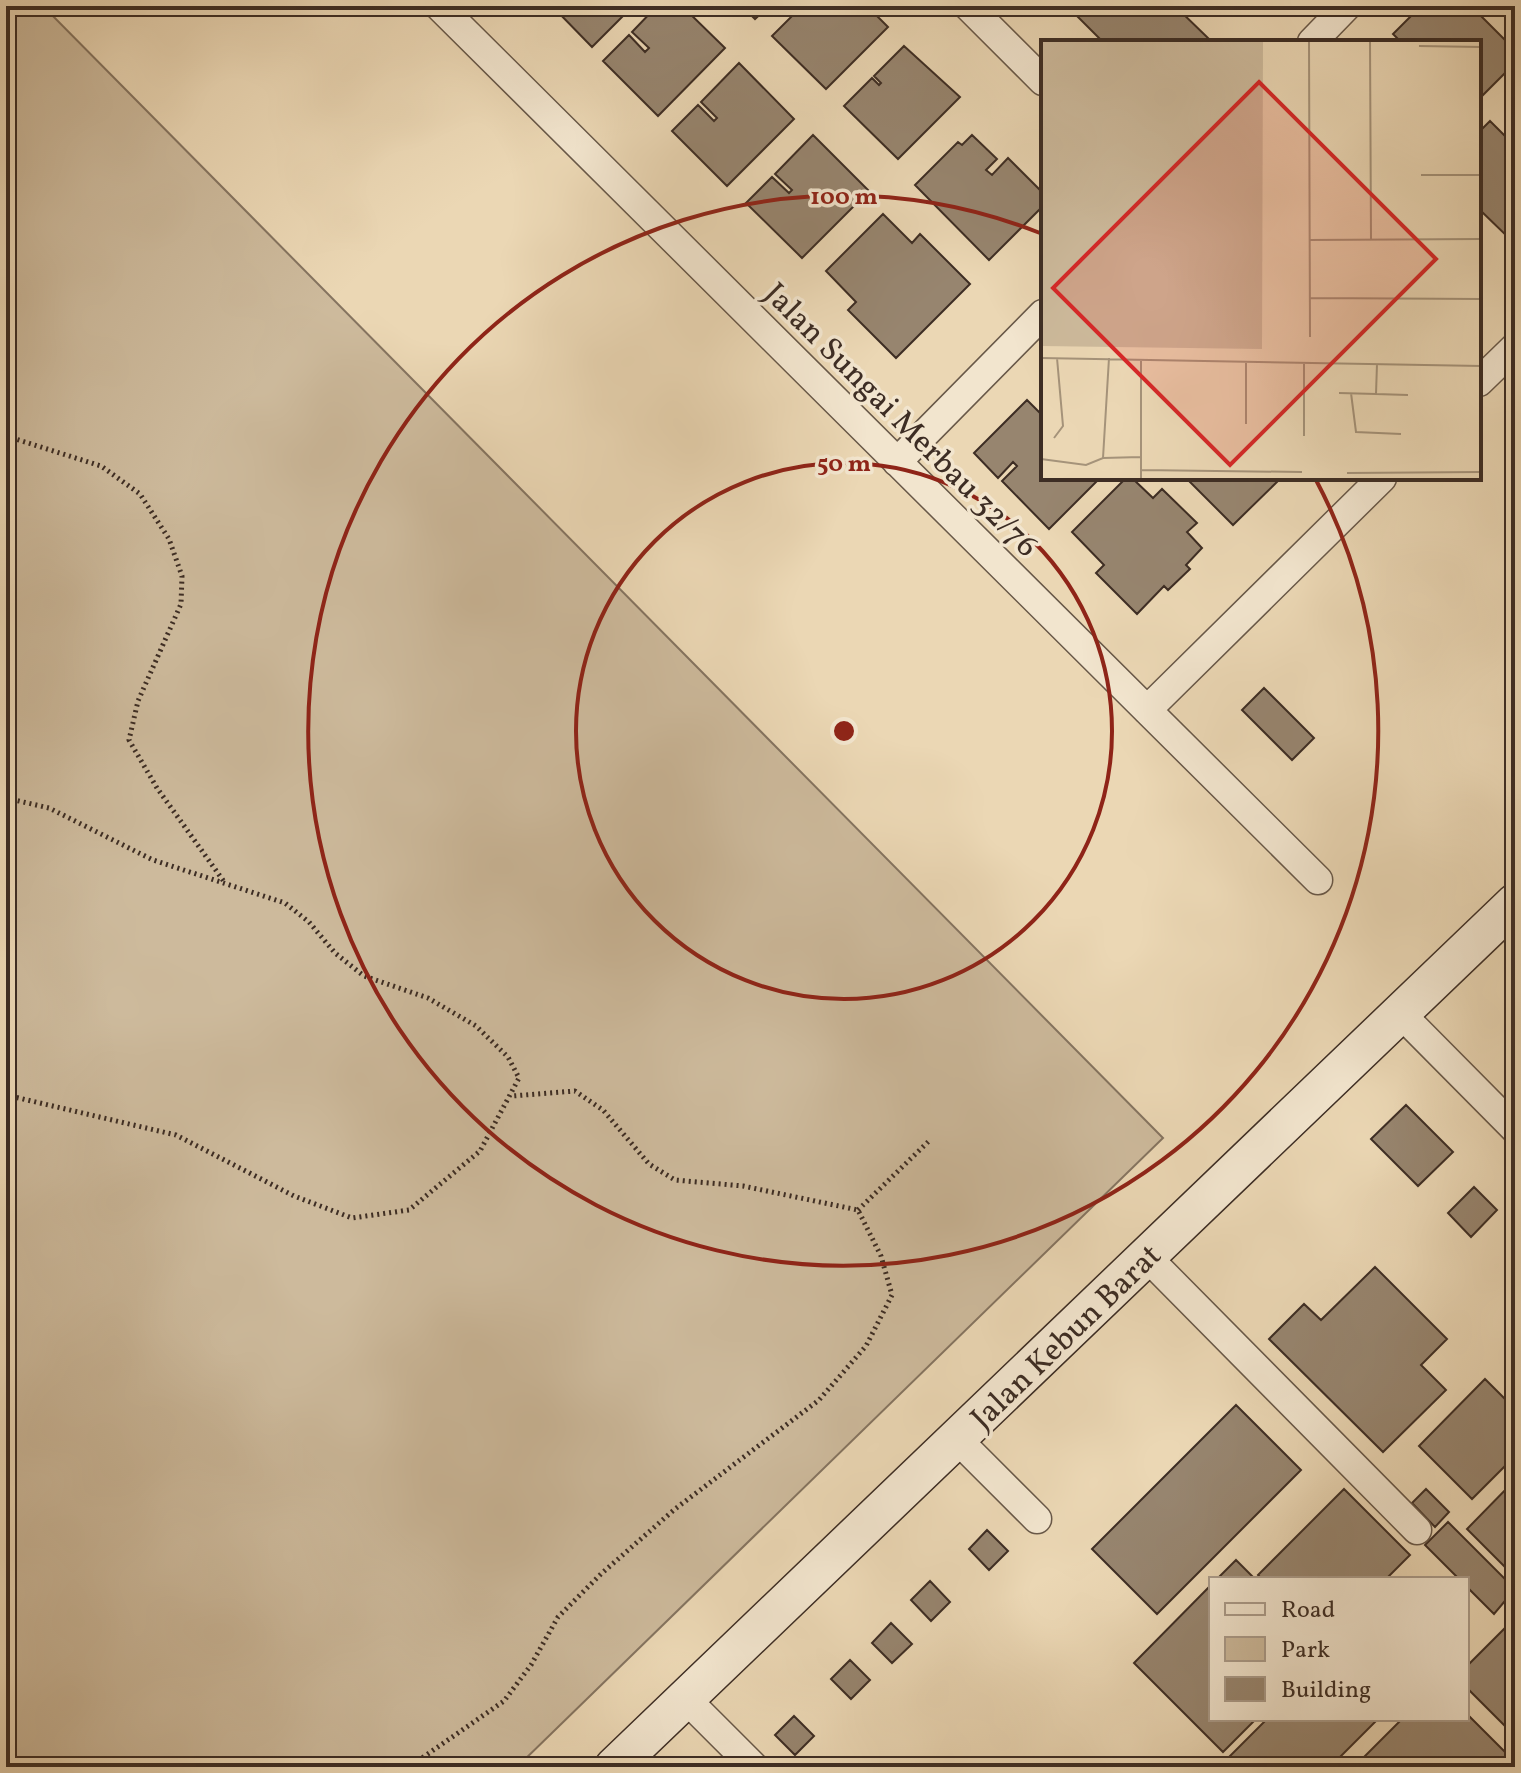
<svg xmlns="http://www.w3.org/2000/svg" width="1521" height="1773" font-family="Vollkorn,serif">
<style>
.green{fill:#cdba9c;stroke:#857460;stroke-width:2}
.building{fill:#97856f;stroke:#3d2d24;stroke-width:2}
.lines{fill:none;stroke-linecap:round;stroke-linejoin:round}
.minor-casing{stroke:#685848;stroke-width:31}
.secondary-casing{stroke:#3d2d24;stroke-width:41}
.path{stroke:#3d2d24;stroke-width:5;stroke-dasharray:2 4;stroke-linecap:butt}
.minor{stroke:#f2e5ce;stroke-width:28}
.secondary{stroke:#f2e5ce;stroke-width:38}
.ring{fill:none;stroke:#8f2418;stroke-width:4}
.labels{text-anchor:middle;stroke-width:7;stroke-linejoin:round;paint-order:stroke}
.street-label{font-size:32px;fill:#3d2d24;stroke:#f2e5ce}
.inset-road{fill:none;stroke:#a5937a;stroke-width:2}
.view{fill:#d62828;fill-opacity:0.15;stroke:#d62828;stroke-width:4}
.inset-edge{fill:none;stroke:#3d2d24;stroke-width:4}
.centre{fill:#8f2418;stroke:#f2e5ce;stroke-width:4}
.ring-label{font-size:24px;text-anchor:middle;font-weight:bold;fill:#8f2418;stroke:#f2e5ce;stroke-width:7;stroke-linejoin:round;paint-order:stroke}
</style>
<rect width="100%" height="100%" fill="#ebd7b4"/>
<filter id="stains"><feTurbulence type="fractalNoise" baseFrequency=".0025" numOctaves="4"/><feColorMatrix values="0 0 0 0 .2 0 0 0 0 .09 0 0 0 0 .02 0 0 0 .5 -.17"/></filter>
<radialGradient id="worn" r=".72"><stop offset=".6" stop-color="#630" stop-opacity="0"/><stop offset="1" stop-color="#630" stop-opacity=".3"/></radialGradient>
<path class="green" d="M 6,6 L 43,6 L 1163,1138 L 517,1767 L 6,1767 Z"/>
<path class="building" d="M 552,6 L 633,6 L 592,47 Z
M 657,6 L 682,6 L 725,48 L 658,116 L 603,61 L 629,35 L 645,52 L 649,48 L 632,32 Z
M 742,6 L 769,6 L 755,19 Z
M 803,6 L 867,6 L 888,27 L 826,89 L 772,36 L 800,8 L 808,15 L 810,13 Z
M 1087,6 L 1175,6 L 1208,38 L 1204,42 L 1103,42 L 1077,16 Z
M 1421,6 L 1471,6 L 1515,50 L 1515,63 L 1479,99 L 1479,42 L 1401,42 L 1393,34 Z
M 904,46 L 960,97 L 898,159 L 844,106 L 872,78 L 879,85 L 881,83 L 874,76 Z
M 739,63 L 794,119 L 727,186 L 672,131 L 698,105 L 714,121 L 717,118 L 701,102 Z
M 1490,121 L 1515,146 L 1514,243 L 1479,209 L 1479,132 Z
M 813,135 L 869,191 L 802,258 L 746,203 L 772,177 L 789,193 L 792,190 L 775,174 Z
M 972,135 L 997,159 L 986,170 L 992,175 L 1008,158 L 1043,193 L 1043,206 L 989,260 L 915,185 L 958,142 L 962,145 Z
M 883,214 L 912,243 L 920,234 L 970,284 L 896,358 L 848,310 L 856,302 L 826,271 Z
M 1027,400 L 1043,416 L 1043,478 L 1100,478 L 1049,529 L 1002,481 L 1017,466 L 1013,462 L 998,478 L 974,453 Z
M 1126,478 L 1132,478 L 1153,498 L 1162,489 L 1197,523 L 1187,532 L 1202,548 L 1186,565 L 1190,569 L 1168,590 L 1164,586 L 1137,614 L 1096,573 L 1104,565 L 1072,532 Z
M 1186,478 L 1281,478 L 1233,525 Z
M 1264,688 L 1314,738 L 1292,760 L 1242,710 Z
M 1406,1105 L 1453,1152 L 1418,1186 L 1371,1139 Z
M 1474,1187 L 1497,1210 L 1471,1237 L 1448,1213 Z
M 1375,1267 L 1447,1339 L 1421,1365 L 1446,1390 L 1383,1452 L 1269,1339 L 1304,1304 L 1321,1320 Z
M 1485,1379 L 1515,1409 L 1515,1456 L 1472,1499 L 1419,1446 Z
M 1236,1405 L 1301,1470 L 1157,1614 L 1092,1549 Z
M 1515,1480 L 1515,1577 L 1467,1529 Z
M 1344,1489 L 1410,1555 L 1386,1579 L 1262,1579 L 1258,1575 Z
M 1426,1489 L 1449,1512 L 1435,1527 L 1412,1503 Z
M 1448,1522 L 1515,1589 L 1494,1614 L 1467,1587 L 1467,1579 L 1459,1579 L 1425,1545 Z
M 987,1530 L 1008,1551 L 989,1570 L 969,1549 Z
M 1236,1560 L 1255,1579 L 1217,1579 Z
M 930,1581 L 950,1602 L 931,1621 L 911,1600 Z
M 1211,1585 L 1211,1719 L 1256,1719 L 1223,1752 L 1134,1663 Z
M 1515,1618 L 1515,1736 L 1467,1688 L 1467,1666 Z
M 891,1623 L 912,1644 L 892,1663 L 872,1643 Z
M 850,1660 L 870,1680 L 851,1699 L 831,1679 Z
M 1467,1714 L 1515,1762 L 1515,1767 L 1376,1767 L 1365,1756 L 1402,1719 L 1467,1719 Z
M 794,1716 L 814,1736 L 795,1755 L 775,1735 Z
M 1267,1719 L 1378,1719 L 1330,1767 L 1235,1767 L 1227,1759 Z"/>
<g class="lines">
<defs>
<path id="minor" d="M 439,6 L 1318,880
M 968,6 L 1043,81
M 1312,42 L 1347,6
M 1479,382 L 1515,347
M 897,462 L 1043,314
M 1147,710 L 1382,478
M 1401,1014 L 1515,1129
M 1146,1256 L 1417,1530
M 958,1440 L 1037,1519
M 685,1698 L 754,1767"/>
<path id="secondary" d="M 614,1767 L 1515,903"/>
</defs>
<use href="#minor" class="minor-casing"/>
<use href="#secondary" class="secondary-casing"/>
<path class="path" d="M 6,436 L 101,466 L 140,494 L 169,539 L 182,576 L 181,604 L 138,701 L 129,740 L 157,788 L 225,883
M 6,798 L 49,808 L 153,860 L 285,903 L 309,922 L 335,953 L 364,976 L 428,998 L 476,1026 L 508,1057 L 519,1078 L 480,1151 L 409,1210 L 352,1218 L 294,1196 L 176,1135 L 6,1095
M 858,1210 L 931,1139
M 415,1767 L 422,1758 L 504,1701 L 531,1665 L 558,1617 L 601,1574 L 675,1509 L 819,1400 L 866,1346 L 892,1295 L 881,1256 L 858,1210 L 743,1186 L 675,1180 L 649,1164 L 603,1110 L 575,1091 L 512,1096"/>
<use href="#minor" class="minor"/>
<use href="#secondary" class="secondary"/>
</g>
<g class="ring">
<circle cx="844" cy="731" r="268"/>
<path d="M1316 480A535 535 0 1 1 1040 233"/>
</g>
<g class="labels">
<g class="street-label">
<text transform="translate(902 419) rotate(45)" y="11">Jalan Sungai Merbau 32/76</text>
<text transform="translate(1065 1336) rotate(-44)" y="11">Jalan Kebun Barat</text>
</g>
</g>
<g transform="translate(1041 40)">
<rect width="440" height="440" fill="#ebd7b4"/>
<path d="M 0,1 L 222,1 L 221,309 L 0,306 Z" fill="#cdba9c"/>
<path class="inset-road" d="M 268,1 L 269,297M 329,1 L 330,199M 378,6 L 440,7M 380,135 L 440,135M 268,200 L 440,199M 269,258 L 440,259M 0,318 L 440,326M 336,324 L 335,354 L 367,355M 298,353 L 335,354M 310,353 L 315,392 L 360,394M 205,384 L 205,321M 263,396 L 263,323M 13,398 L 22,386 L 16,318M 62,418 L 68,318M 0,419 L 45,425 L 62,418 L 100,417M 100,430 L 261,432M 306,433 L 440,432M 100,439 L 100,319"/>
<path class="view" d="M 218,42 L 395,219 L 189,425 L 12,248 Z"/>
<rect width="440" height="440" class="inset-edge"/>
</g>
<circle cx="844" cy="731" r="12" class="centre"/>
<g class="ring-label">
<text x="844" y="204">100 m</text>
<text x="844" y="471">50 m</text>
</g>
<rect width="1521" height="1773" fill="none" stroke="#ebd7b4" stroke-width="32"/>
<rect x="8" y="8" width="1505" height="1757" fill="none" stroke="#3d2d24" stroke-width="4"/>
<rect x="16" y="16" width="1489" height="1741" fill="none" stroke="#3d2d24" stroke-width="2"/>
<rect x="1209" y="1577" width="260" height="144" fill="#f2e5ce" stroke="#aa9b8a" stroke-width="2"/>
<rect x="1225" y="1603" width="40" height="12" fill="#f2e5ce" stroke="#aa9b8a" stroke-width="2"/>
<text x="1281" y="1617" font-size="24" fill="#3d2d24">Road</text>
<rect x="1225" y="1637" width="40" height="24" fill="#cdba9c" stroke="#aa9b8a" stroke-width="2"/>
<text x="1281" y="1657" font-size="24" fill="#3d2d24">Park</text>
<rect x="1225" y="1677" width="40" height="24" fill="#97856f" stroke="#aa9b8a" stroke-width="2"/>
<text x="1281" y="1697" font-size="24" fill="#3d2d24">Building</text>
<rect width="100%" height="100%" filter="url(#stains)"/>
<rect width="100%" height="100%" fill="url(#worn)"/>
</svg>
